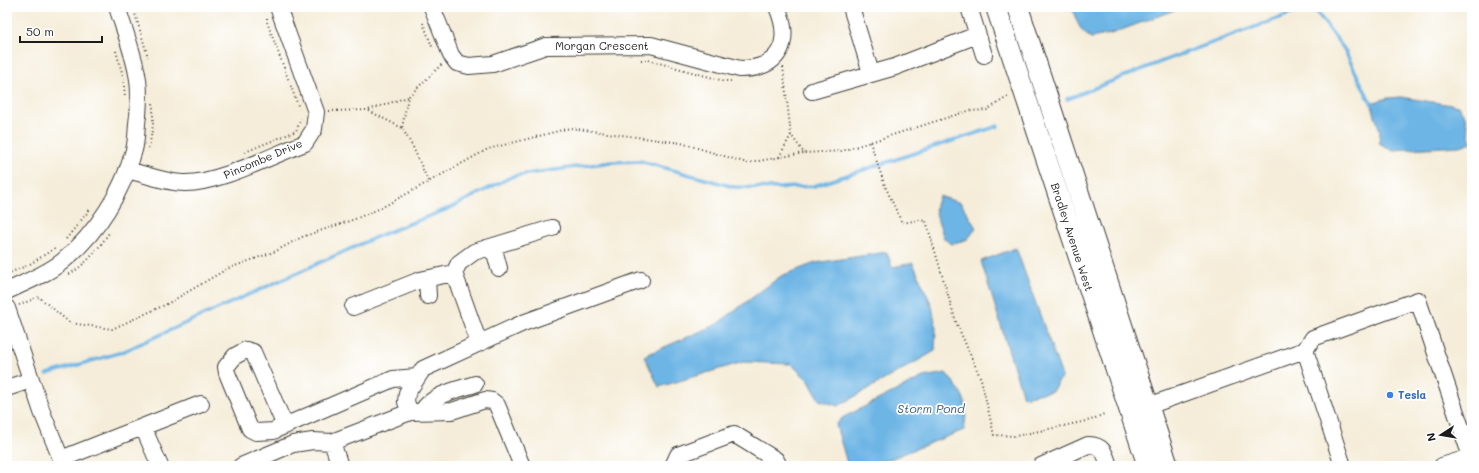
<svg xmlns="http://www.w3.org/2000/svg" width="1479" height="473" font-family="Mali,sans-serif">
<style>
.water{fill:#6db5e5;stroke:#446880}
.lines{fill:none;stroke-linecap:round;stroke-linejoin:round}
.stream{stroke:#6db5e5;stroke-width:3.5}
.minor-casing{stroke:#3d3b38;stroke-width:18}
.major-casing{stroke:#3d3b38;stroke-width:22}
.path{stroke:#3d3b38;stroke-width:2;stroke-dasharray:1 3;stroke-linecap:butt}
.minor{stroke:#fff;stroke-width:16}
.major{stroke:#fff;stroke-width:20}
.shop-dot{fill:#3f7fe0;stroke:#fff;stroke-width:1.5}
.labels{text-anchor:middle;stroke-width:3.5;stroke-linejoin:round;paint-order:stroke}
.street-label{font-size:11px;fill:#1c1c1c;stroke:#fff}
.shop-label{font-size:11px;font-weight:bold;fill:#366cbe;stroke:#fff;text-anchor:start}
.water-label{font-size:12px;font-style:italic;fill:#406176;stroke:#fff}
</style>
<rect width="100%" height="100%" fill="#fff"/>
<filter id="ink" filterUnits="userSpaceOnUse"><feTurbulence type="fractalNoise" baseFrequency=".025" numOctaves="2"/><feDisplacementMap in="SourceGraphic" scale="8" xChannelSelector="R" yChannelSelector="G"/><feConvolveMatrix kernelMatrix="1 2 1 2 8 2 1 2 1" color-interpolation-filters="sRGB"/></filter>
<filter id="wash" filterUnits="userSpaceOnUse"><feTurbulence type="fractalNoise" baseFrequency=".012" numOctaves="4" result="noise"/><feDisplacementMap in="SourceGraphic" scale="16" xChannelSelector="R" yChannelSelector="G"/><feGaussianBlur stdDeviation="0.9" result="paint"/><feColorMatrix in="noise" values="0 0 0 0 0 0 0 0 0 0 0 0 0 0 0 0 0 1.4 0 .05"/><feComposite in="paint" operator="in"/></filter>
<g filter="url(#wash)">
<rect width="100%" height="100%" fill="#f5edd9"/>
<path class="water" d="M 1072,7 L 1182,7 L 1111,34 L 1091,38 C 1079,31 1076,20 1072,7 Z
M 1401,97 L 1458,106 L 1465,116 L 1471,143 L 1459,146 L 1392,150 L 1379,143 L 1380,131 L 1371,103 L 1388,98 Z
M 939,196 L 961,203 L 976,228 L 968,239 L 952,244 L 944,239 L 938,221 L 935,208 Z
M 1016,248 L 1062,376 L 1052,391 L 1023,397 L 981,261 Z
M 887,252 L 892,267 L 913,263 L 932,306 L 936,328 L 935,351 L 838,406 L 819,400 L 809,381 L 791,364 L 743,362 L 659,387 L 644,356 L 717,324 L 781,276 L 815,263 Z
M 946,373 C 965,396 969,401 964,430 L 872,466 L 856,466 L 847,463 L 836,425 L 842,418 L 923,377 Z"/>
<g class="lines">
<path class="stream" d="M 1313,7 L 1344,49 L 1371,103
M 1067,99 L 1163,61 L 1309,7
M 47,374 L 122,352 L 383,234 L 450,208 L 513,176 L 611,162 L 640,161 L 734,187 L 780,188 L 814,186 L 998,126"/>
</g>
</g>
<g filter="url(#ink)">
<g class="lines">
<defs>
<path id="minor" d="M 432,7 L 451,55 L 457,63 L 469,66 L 493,64 L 546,46 L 651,45 L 740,69 C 781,69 792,41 777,7
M 851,7 L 871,73
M 969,7 L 984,55
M 812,91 L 895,67 L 977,35
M 127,170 C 145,174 166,183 184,183 C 217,184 273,155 305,143 L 314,129 L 316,112 L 278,7
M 486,248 L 495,253 L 499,268
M 427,279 L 428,296
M 7,291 C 26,282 47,274 63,261 C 97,233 123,191 134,150 C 137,139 136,127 138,116 C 139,103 140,87 137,74 C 133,52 124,29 117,7
M 353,307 L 420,280 L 454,273
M 7,308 L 42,412 L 61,459 L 201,404
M 479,343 L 454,273 L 459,263 L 474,252 L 552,228
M 1305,350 L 1313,338 L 1418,300 L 1471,457 L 1442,466
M 7,388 L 31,380
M 1137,410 L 1305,350 L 1343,466
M 422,411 C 433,394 457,390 475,384
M 410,412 L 406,402 L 407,393 L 423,369 L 523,323 L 641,280
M 143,427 L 160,466
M 275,430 L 393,379 L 417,377
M 274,431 L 256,432 L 250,429 L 227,373 L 226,367 L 235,356 L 246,350 L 253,352 L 285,426
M 332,442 L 340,466
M 241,466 L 293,444 L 313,441 L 332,442 L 410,412 L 452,411 L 485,400 L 492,401 L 497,405 L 522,466
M 673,466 L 678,455 L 734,434 L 776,460 L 779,466
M 1041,466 L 1088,445 C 1103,445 1105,453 1109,466"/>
<path id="major" d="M 996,7 L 1148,466
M 1018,7 L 1168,466"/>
</defs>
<use href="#minor" class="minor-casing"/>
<use href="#major" class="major-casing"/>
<path class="path" d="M 133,7 L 148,57
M 267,18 L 267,22 L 299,108
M 423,23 L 433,49
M 116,51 L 123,76 L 125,96
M 641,60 L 648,60 L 724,81 L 731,81
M 783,67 L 791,135
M 329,111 L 368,110 L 408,97
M 369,111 L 402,128
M 870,142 L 885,186 L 902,223 L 919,220 L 926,221 L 956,322 L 981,379 L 994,435 L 1016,436 L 1091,420 L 1104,414
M 149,148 L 153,125 L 153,103
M 245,152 L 296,131 L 301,119
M 779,157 L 791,135 L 804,153 L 842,151 L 968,111 L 987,110 L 1009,96
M 428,181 L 413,147 L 402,128 L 408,97 L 442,64
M 66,239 L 91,208
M 30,264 L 57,247
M 7,274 L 26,266
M 69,274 C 85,266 99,248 109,233
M 19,305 L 39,297 L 70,323 L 112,329 L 167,304 L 227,269 L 276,251 L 302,237 L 355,219 L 381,208 L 488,149 L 570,128 L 681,143 L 747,163 L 804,153"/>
<use href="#minor" class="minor"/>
<use href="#major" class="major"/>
</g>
</g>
<circle class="shop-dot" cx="1390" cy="395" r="4"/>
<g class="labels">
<g class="street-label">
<text x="602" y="50">Morgan Crescent</text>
<text transform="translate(263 159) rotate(-23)" y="4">Pincombe Drive</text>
<text transform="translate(1072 237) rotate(72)" y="4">Bradley Avenue West</text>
</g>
<g class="shop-label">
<text x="1398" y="399">Tesla</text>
</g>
<g class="water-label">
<text x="931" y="413">Storm Pond</text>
</g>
</g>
<rect width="1479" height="473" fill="none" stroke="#fff" stroke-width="24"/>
<g transform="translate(1441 435) rotate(258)" stroke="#ffffff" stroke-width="3" paint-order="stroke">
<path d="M0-3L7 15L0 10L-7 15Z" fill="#1c1c1c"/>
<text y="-6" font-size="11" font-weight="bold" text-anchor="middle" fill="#1c1c1c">N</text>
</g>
<path d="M20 36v6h82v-6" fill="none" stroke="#1c1c1c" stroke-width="2"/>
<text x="26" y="36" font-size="12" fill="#1c1c1c" stroke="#ffffff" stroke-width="3" paint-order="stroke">50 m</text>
</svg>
